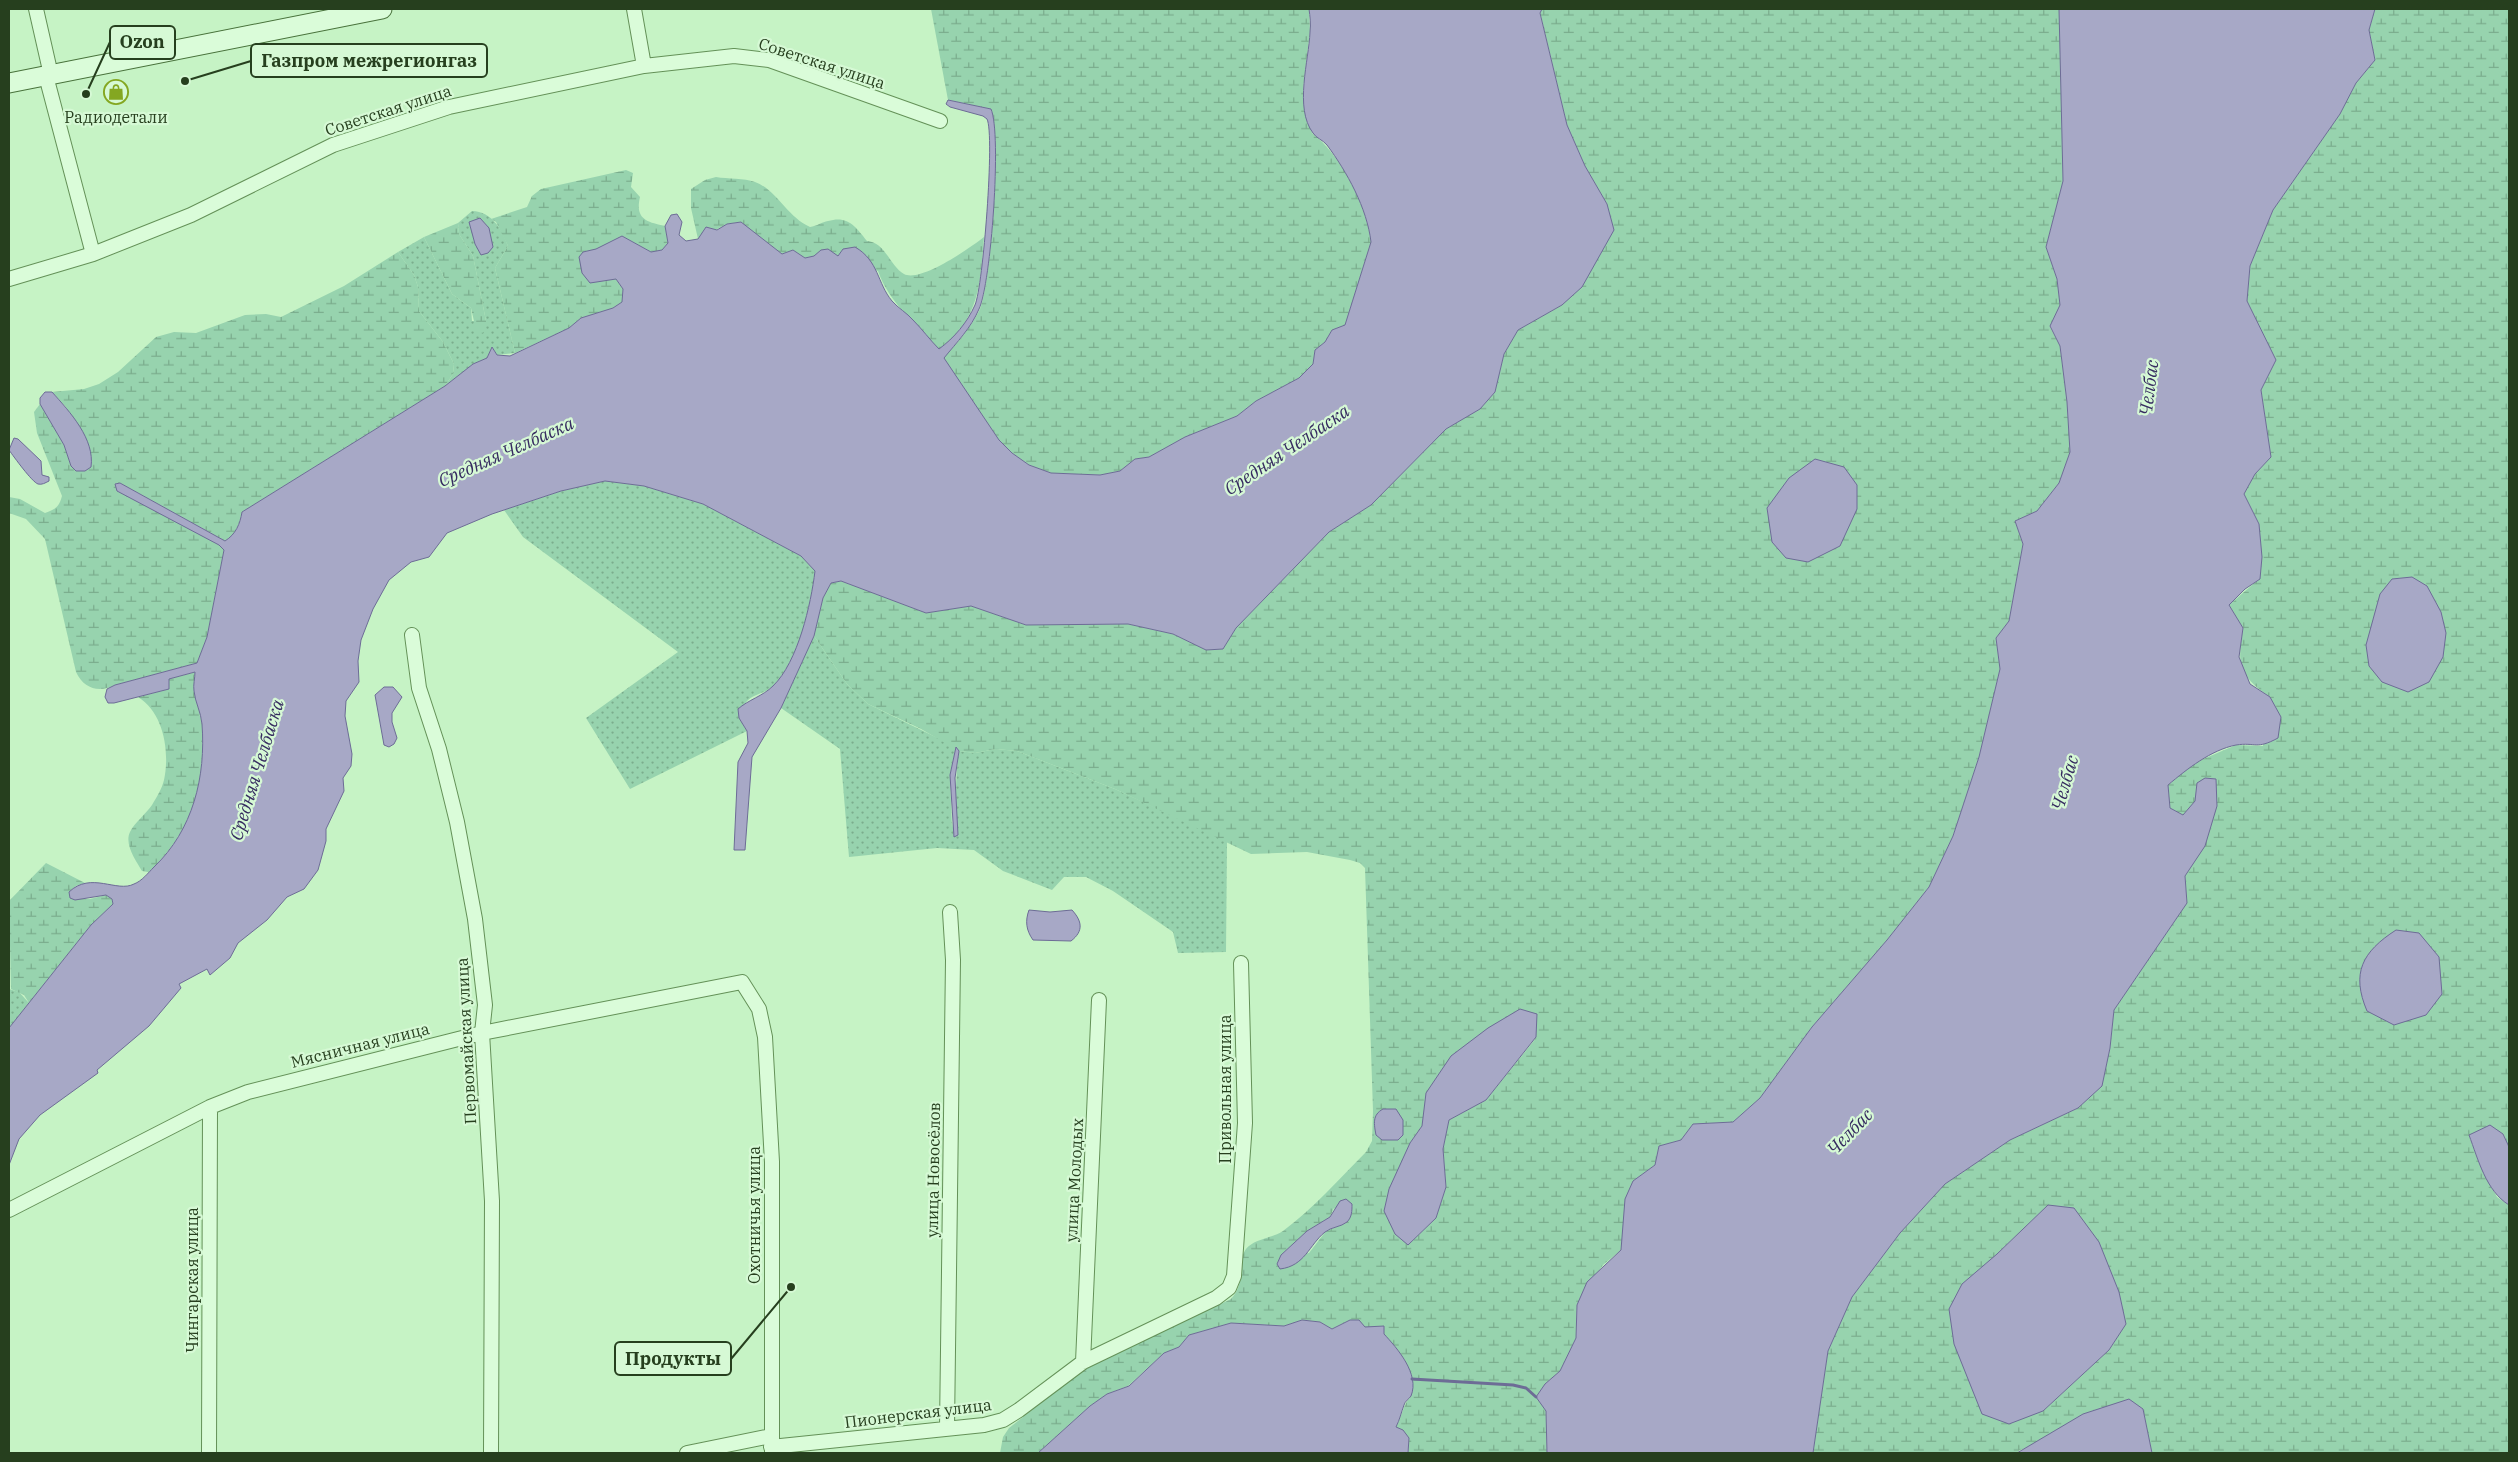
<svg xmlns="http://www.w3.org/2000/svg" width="2518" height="1462" font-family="'IBM Plex Serif',serif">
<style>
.grass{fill:url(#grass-dots)}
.wetland{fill:url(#wetland-marsh);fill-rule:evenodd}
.water{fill:#a7a8c6;stroke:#6d6c96}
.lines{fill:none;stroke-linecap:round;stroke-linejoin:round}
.stream{stroke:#6d6c96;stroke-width:3}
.street-casing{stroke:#649158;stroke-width:16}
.secondary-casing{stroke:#48723b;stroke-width:21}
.street{stroke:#dafcd9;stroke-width:14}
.secondary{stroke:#dafcd9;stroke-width:19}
.labels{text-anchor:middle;stroke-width:4.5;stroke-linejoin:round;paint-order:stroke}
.street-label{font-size:16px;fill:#263f1e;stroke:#d6f9d5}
.poi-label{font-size:16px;fill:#263f1e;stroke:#d6f9d5}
.water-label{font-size:18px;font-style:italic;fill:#362b60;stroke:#d6f9d5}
.leader{fill:none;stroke:#263f1e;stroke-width:2}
.callout-dot{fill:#263f1e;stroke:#d6f9d5;stroke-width:2}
.callout{fill:#d6f9d5;stroke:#263f1e;stroke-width:2}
.callout-label{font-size:18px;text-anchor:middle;font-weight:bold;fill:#263f1e}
</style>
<defs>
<pattern id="grass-dots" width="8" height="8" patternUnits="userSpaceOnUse" patternTransform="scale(1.25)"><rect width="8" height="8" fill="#97d3ae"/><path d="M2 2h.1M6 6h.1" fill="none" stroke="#7bad8d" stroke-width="1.8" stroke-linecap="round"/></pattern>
<pattern id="wetland-marsh" width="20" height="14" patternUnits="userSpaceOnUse" patternTransform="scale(1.25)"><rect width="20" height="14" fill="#97d3ae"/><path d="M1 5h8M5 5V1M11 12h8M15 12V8" fill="none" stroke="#7bad8d"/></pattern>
</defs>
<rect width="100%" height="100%" fill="#c6f3c5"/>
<path class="grass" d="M 472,211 C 492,212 501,228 508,246 L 495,268 L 515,353 L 497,355 L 492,347 L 487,358 L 473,364 L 445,386 L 453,374 L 454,364 L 443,342 L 419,311 L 418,287 L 414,275 L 398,252 L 424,237 L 452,294 L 471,308 L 472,321 L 486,321 L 473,256 L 459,234 L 458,223 Z
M 605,481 L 644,486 L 703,504 L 801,556 L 815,571 C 810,607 800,658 774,685 C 767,693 754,694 747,701 C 744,705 741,713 739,718 L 747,731 L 630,789 L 586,718 L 678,652 L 523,537 L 504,510 L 561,491 Z
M 814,636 L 847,684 L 868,704 L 956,747 L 950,775 L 952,828 C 957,802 955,777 959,751 L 975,753 L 996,749 L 1017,751 L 1115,789 L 1227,841 L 1226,952 L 1178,953 L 1173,932 L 1113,891 L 1086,877 L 1064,877 L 1052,890 L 1003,871 L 974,850 L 937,848 L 849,857 L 840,749 L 781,708 Z
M 9,989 L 19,992 L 29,1003 L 9,1028 Z"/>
<path class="wetland" d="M 931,9 L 1309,9 L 1310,31 L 1303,89 L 1312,133 C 1341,155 1367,206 1371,242 L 1345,326 L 1332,330 L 1325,342 L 1315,350 L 1313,364 L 1299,378 L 1256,401 L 1237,416 L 1185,437 L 1149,457 L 1135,459 L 1120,471 L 1100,475 L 1051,473 L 1029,465 L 1012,453 L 999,440 L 943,358 C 958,343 971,327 980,309 C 991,283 1002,134 991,109 L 948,100 Z
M 1542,9 L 2059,9 L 2063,181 L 2046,247 L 2057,279 L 2060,305 L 2050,327 L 2060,346 L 2067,402 L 2070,452 L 2059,483 L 2037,511 L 2015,521 L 2023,544 L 2009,621 L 1996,638 L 2000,669 L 1979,757 L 1953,836 L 1929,887 L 1887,940 L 1812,1027 L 1760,1098 L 1733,1122 L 1693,1124 L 1681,1140 L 1659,1146 L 1655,1165 L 1633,1181 L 1621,1250 L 1603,1265 L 1577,1305 L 1576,1338 L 1560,1371 L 1545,1384 L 1547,1453 L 1408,1453 L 1409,1438 L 1396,1427 C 1402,1416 1403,1405 1411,1396 L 1405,1360 L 1376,1327 L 1365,1327 L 1350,1320 L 1332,1329 L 1320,1322 L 1302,1320 L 1284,1326 L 1231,1323 L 1189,1335 L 1179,1347 L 1164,1353 L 1128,1386 L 1107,1394 L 1090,1406 L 1038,1453 L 1000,1453 L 1003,1437 L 1009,1428 L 1079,1373 L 1093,1365 L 1231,1299 C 1247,1282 1237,1260 1246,1249 C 1254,1239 1273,1238 1283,1231 C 1314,1208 1339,1179 1366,1152 L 1372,1141 L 1373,1111 L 1365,868 L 1360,863 L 1350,860 L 1307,852 L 1251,854 L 1115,789 L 1017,751 L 996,749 L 975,753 L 959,751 L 921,729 L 868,704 L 847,684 L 814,636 L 823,598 L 831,583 L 841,581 L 926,613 L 971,606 L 1026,625 L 1128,624 L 1173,634 L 1206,650 L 1223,649 L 1236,628 L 1329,532 L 1371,505 L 1446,429 L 1480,409 L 1495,392 L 1504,354 L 1518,330 L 1562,305 L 1607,204 L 1585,166 L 1567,125 L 1540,12 ZM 1536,1038 L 1486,1100 L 1449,1120 L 1443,1149 L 1446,1187 L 1436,1218 L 1408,1245 L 1410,1143 L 1422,1126 ZM 1334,1208 L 1346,1223 L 1326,1231 L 1309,1253 L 1281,1255 L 1307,1231 L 1330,1217 Z
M 2375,9 L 2509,9 L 2509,1147 L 2503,1134 L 2469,1135 L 2479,1163 L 2497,1197 L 2509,1205 L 2509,1453 L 2152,1453 L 2143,1409 L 2020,1450 L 2017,1453 L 1813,1453 L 1828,1351 L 1852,1297 L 1900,1233 L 1945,1184 L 2010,1140 L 2078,1108 L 2101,1086 L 2110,1048 L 2114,1010 L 2187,903 L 2185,876 L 2205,845 L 2196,801 L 2183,815 L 2170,808 L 2168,785 L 2194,763 L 2236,745 L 2263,746 L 2270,697 C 2238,675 2237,664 2243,628 L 2229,605 L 2259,579 L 2259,524 L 2244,494 L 2255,474 L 2271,457 L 2261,390 L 2276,360 L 2247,301 L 2250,266 L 2273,210 L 2340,114 L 2356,83 L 2375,60 L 2369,30 ZM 2047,1206 L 2126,1324 L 2109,1350 L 2043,1411 L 1997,1254 Z
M 626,170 L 633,173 L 631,187 L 640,197 C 635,219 646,222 665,226 L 668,243 L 662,250 L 651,252 L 622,236 L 596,250 L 583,252 L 591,282 L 616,279 L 623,289 L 622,302 L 613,308 L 581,318 L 569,328 L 515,353 L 495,268 L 508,246 L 496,222 L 491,219 L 527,207 L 532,196 L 541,189 Z
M 716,177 C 728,179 744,178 755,182 C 777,190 787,217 810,227 C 817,226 822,222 828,221 C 848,215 856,227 867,241 C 885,242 890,266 904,274 C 920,283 970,248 984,237 C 980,285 980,318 939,350 C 916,323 889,303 878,271 L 821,250 L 815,256 L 805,258 L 793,250 L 782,254 L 740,222 L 727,224 L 698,239 L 691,208 L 691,189 L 705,180 Z
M 458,223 L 459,234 L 473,256 L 486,321 L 486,330 L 482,333 L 476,330 L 471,308 L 452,294 L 424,237 Z
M 398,252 L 414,275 L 418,287 L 419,311 L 443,342 L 454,364 L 453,374 L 445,386 L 242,512 C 240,524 236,534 225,541 L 120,483 L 115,484 L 219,545 L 224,550 L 207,637 L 197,663 L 115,685 C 99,693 84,689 76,672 L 45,539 L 26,519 L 9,513 L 9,497 L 20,499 L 45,513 C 56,509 59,507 62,496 L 37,433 L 34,412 L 40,404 L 64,445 L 71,466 L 76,471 L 85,471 L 66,407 L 52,392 L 84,389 L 99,384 L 118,372 L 156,337 L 174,332 L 196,333 L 245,315 L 266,314 L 281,317 L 344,286 Z
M 196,672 C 196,680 194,691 196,699 C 198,708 201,715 202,725 C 205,785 193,830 149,872 L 142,871 C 136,861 124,844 130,832 C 135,822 146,814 152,805 C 156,798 162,789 164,780 C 170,752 164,713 138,697 L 169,689 L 169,679 Z
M 46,863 L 85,883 L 76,886 L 69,892 L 70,898 L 90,899 L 106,895 L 112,899 L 113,904 L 91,925 L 29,1003 L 24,995 L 11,989 L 9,901 Z"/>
<path class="water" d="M 1309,9 L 1542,9 L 1540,13 L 1567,125 L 1585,166 L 1607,204 L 1614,230 L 1582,287 L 1562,305 L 1518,330 L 1504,354 L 1495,392 L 1480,409 L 1446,429 L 1371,505 L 1329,532 L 1236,628 L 1223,649 L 1206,650 L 1173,634 L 1128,624 L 1026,625 L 971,606 L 926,613 L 841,581 L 831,583 L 823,598 L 814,636 L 781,708 L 752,757 L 745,850 L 734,850 L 738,762 L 748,743 L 747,731 L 739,718 L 738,709 C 748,700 763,696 773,686 C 798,662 811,604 815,571 L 801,556 L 703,504 L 644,486 L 605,481 L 561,491 L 492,514 L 447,533 L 429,557 L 411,562 L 389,580 L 373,609 L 361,640 L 358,661 L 359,682 L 346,701 L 345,716 L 352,754 L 351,766 L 343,778 L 344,791 L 326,829 L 326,841 L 318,870 L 304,889 L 287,897 L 267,920 L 238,943 L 230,958 L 210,975 L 207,969 L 179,984 L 181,988 L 149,1026 L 97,1070 L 98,1073 L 40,1115 L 19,1139 L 9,1165 L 9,1028 L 91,925 L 113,904 L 112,899 L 106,895 L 75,900 L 70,898 L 69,892 C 91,871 117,893 134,884 C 142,881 148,873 154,867 C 193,830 206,777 202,724 C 201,712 195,702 194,691 C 193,685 195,678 195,672 L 169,679 L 169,689 L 114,703 L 108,703 L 105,697 L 107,689 L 115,685 L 197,663 L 207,637 L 224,550 L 219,545 L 117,491 L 115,484 L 120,483 L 225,541 C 236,534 240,524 242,512 L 445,386 L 473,364 L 487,358 L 492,347 L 497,355 L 510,356 L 569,328 L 581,318 L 613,308 L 622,302 L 623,289 L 616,279 L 590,283 L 582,273 L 579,257 L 583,252 L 596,249 L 622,236 L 651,252 L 662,250 L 668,243 L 665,226 L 671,215 L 677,214 L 682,222 L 679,235 L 686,241 L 698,239 L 706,227 L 717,230 L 727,224 L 741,222 L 782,254 L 793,250 L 805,258 L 814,256 L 821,250 L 828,249 L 838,256 L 843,249 L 855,247 C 879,261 877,283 892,301 C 898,308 907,313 913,320 C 922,329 930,340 939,349 C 954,338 967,323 975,305 C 983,287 995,135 987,119 L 983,116 L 950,107 L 946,104 L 948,100 L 991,109 C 1002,134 991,284 979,309 C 971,328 957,342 944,358 L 999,440 L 1012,453 L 1029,465 L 1051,473 L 1100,475 L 1120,471 L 1135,459 L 1149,457 L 1185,437 L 1237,416 L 1256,401 L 1299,378 L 1313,364 L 1315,350 L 1325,342 L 1332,330 L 1345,325 L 1371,242 C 1367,208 1347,172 1327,145 C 1323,140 1316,138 1313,133 C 1294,108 1309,60 1310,32 C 1311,24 1310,16 1309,9 Z
M 2059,9 L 2375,9 L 2369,30 L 2375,60 L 2356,83 L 2340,114 L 2273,210 L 2250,266 L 2247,301 L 2276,360 L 2261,390 L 2271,457 L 2255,474 L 2244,494 L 2259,524 L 2262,557 L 2260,579 L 2245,589 L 2229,605 L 2243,628 L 2239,657 L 2250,684 L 2270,697 L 2281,717 L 2278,738 C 2256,750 2256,742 2236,745 C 2211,750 2187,769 2168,785 L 2170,808 L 2183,815 L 2195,801 L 2197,783 L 2205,778 L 2216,779 L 2217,806 L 2205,846 L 2185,876 L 2187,903 L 2114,1010 L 2110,1048 L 2102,1086 L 2078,1108 L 2010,1140 L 1945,1184 L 1900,1233 L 1852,1297 L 1828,1351 L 1813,1453 L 1547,1453 L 1546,1411 L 1536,1397 L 1545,1384 L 1560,1371 L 1576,1338 L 1577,1305 L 1587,1282 L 1621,1250 L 1625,1199 L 1633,1181 L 1655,1165 L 1659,1146 L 1681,1140 L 1693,1124 L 1733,1122 L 1760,1098 L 1812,1027 L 1887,940 L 1929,887 L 1953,836 L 1979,757 L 2000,669 L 1996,638 L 2009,621 L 2023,544 L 2015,521 L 2037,511 L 2059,483 L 2070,452 L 2067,402 L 2060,346 L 2050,326 L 2060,305 L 2057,279 L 2046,247 L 2063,181 Z
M 480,218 L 489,228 L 493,247 L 488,253 L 481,255 L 475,244 L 469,222 Z
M 45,392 L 52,392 C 70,412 95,439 91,467 L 85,471 L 76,471 L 71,466 L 64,445 L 40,404 L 40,398 Z
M 14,438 L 18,439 L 41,461 L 42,475 L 49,477 L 49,481 C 45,483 42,485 38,484 C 32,482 14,457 9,450 Z
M 1815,459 L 1844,467 L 1857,485 L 1857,509 L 1840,546 L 1808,562 L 1786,558 L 1772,542 L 1767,508 L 1789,478 Z
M 2412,577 L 2427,586 L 2441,612 L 2446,633 L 2443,657 L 2429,682 L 2408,692 L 2382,682 L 2369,666 L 2366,645 L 2380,594 L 2392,579 Z
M 384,687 L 393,687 L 402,697 L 392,713 L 392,722 L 397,738 L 394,744 L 389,747 L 384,745 L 375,695 Z
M 956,747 L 959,751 L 955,778 L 958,835 L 954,837 L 950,775 Z
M 1029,910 L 1050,912 L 1072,910 C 1082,921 1084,931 1071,941 L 1033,940 C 1026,930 1025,921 1029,910 Z
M 2396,930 L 2419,933 L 2439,957 L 2442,994 L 2426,1015 L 2394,1025 L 2367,1011 C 2351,973 2362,952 2396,930 Z
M 1520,1009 L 1537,1014 L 1536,1037 L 1486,1100 L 1449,1120 L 1443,1149 L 1446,1187 L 1436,1218 L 1408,1245 L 1395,1234 L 1384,1211 L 1389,1189 L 1410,1143 L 1422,1126 L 1426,1093 L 1451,1056 L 1488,1028 Z
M 1383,1109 L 1396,1109 L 1403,1120 L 1403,1135 L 1398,1140 L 1382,1140 L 1376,1135 C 1374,1124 1372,1115 1383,1109 Z
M 2490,1125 L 2503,1134 L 2509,1147 L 2509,1205 C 2486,1191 2478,1159 2469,1135 Z
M 1346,1199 L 1352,1204 C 1352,1211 1352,1217 1347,1222 C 1341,1227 1331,1227 1325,1232 C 1309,1245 1305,1266 1280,1269 L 1277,1264 L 1281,1255 L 1307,1231 L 1330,1217 L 1340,1201 Z
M 2048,1205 L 2074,1208 L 2099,1242 L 2119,1292 L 2126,1324 L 2109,1350 L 2043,1411 L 2009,1424 L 1982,1414 L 1954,1344 L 1949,1309 L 1962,1284 L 1997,1254 Z
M 1302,1320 L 1320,1322 L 1332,1329 L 1350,1320 L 1359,1320 L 1365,1327 L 1384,1326 L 1384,1334 C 1397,1348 1420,1374 1411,1396 C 1409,1399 1405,1401 1404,1405 C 1401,1413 1400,1419 1396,1427 L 1403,1430 L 1409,1438 L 1408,1453 L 1038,1453 L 1090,1406 L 1107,1394 L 1129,1386 L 1164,1353 L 1179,1347 L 1189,1335 L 1231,1323 L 1284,1326 Z
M 2129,1399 L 2143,1409 L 2152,1453 L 2017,1453 L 2083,1414 Z"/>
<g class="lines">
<path class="stream" d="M 1412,1379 L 1513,1385 L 1526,1388 L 1536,1397"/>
<defs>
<path id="street" d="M 36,9 L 51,75
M 634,9 L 644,66
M 46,76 L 93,254
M 9,279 L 93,254 L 191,215 L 333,145 L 449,107 L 644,66 L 734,56 L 769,60 L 940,121
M 412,635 L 419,688 L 439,749 L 457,822 L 475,919 L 485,1005 L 482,1033 L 492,1201 L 491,1453
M 9,1210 L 210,1107 L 248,1092 L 482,1033 L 742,982 L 759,1009 L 765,1037 L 772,1162 L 772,1453
M 1083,1362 L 1099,1000
M 947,1428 L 953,960 L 950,912
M 771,1447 L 984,1425 L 1003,1420 L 1019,1410 L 1083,1362 L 1216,1298 L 1229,1288 L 1234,1276 L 1245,1123 L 1241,963
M 209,1453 L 210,1107
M 687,1453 L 771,1436"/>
<path id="secondary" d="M 9,83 L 382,9"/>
</defs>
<use href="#street" class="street-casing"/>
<use href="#secondary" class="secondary-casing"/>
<use href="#street" class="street"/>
<use href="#secondary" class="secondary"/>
</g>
<defs>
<symbol id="shop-ring" viewBox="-11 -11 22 22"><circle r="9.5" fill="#d6f9d5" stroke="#84a721" stroke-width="1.5"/><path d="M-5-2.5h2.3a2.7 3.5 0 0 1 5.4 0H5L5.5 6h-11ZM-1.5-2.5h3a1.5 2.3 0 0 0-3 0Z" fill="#84a721"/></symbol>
</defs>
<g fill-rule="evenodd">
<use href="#shop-ring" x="102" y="78" width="28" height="28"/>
</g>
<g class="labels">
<g class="street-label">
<text transform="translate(822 63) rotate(18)" y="6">Советская улица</text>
<text transform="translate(388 110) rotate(-18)" y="6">Советская улица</text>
<text transform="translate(466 1041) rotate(-93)" y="6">Первомайская улица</text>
<text transform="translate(360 1045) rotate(-14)" y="6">Мясничная улица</text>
<text transform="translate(1225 1089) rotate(-90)" y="6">Привольная улица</text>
<text transform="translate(933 1170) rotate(-89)" y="6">улица Новосёлов</text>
<text transform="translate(1074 1180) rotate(-87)" y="6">улица Молодых</text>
<text transform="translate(754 1215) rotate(-90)" y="6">Охотничья улица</text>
<text transform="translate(192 1280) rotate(-90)" y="6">Чингарская улица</text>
<text transform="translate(918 1413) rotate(-7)" y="6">Пионерская улица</text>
</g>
<g class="poi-label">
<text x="116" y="123">Радиодетали</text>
</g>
<g class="water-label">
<text transform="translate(2149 388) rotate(-83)" y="6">Челбас</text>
<text transform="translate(1287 450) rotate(-34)" y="6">Средняя Челбаска</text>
<text transform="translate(506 452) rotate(-24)" y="6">Средняя Челбаска</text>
<text transform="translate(257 770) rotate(-73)" y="6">Средняя Челбаска</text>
<text transform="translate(2065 783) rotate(-74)" y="6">Челбас</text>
<text transform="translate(1850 1132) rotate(-46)" y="6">Челбас</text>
</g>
</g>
<path class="leader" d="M86 94L110 42M185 81L251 61M791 1287L731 1359"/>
<g class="callout-dot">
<circle cx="86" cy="94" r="5"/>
<circle cx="185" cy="81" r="5"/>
<circle cx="791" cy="1287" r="5"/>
</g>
<g class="callout">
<rect x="110" y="26" width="65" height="33" rx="5"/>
<rect x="251" y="44" width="236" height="33" rx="5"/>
<rect x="615" y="1342" width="116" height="33" rx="5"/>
</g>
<g class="callout-label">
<text x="142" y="48">Ozon</text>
<text x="369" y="67">Газпром межрегионгаз</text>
<text x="673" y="1365">Продукты</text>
</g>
<rect width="2518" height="1462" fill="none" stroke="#263f1e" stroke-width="20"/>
</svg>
